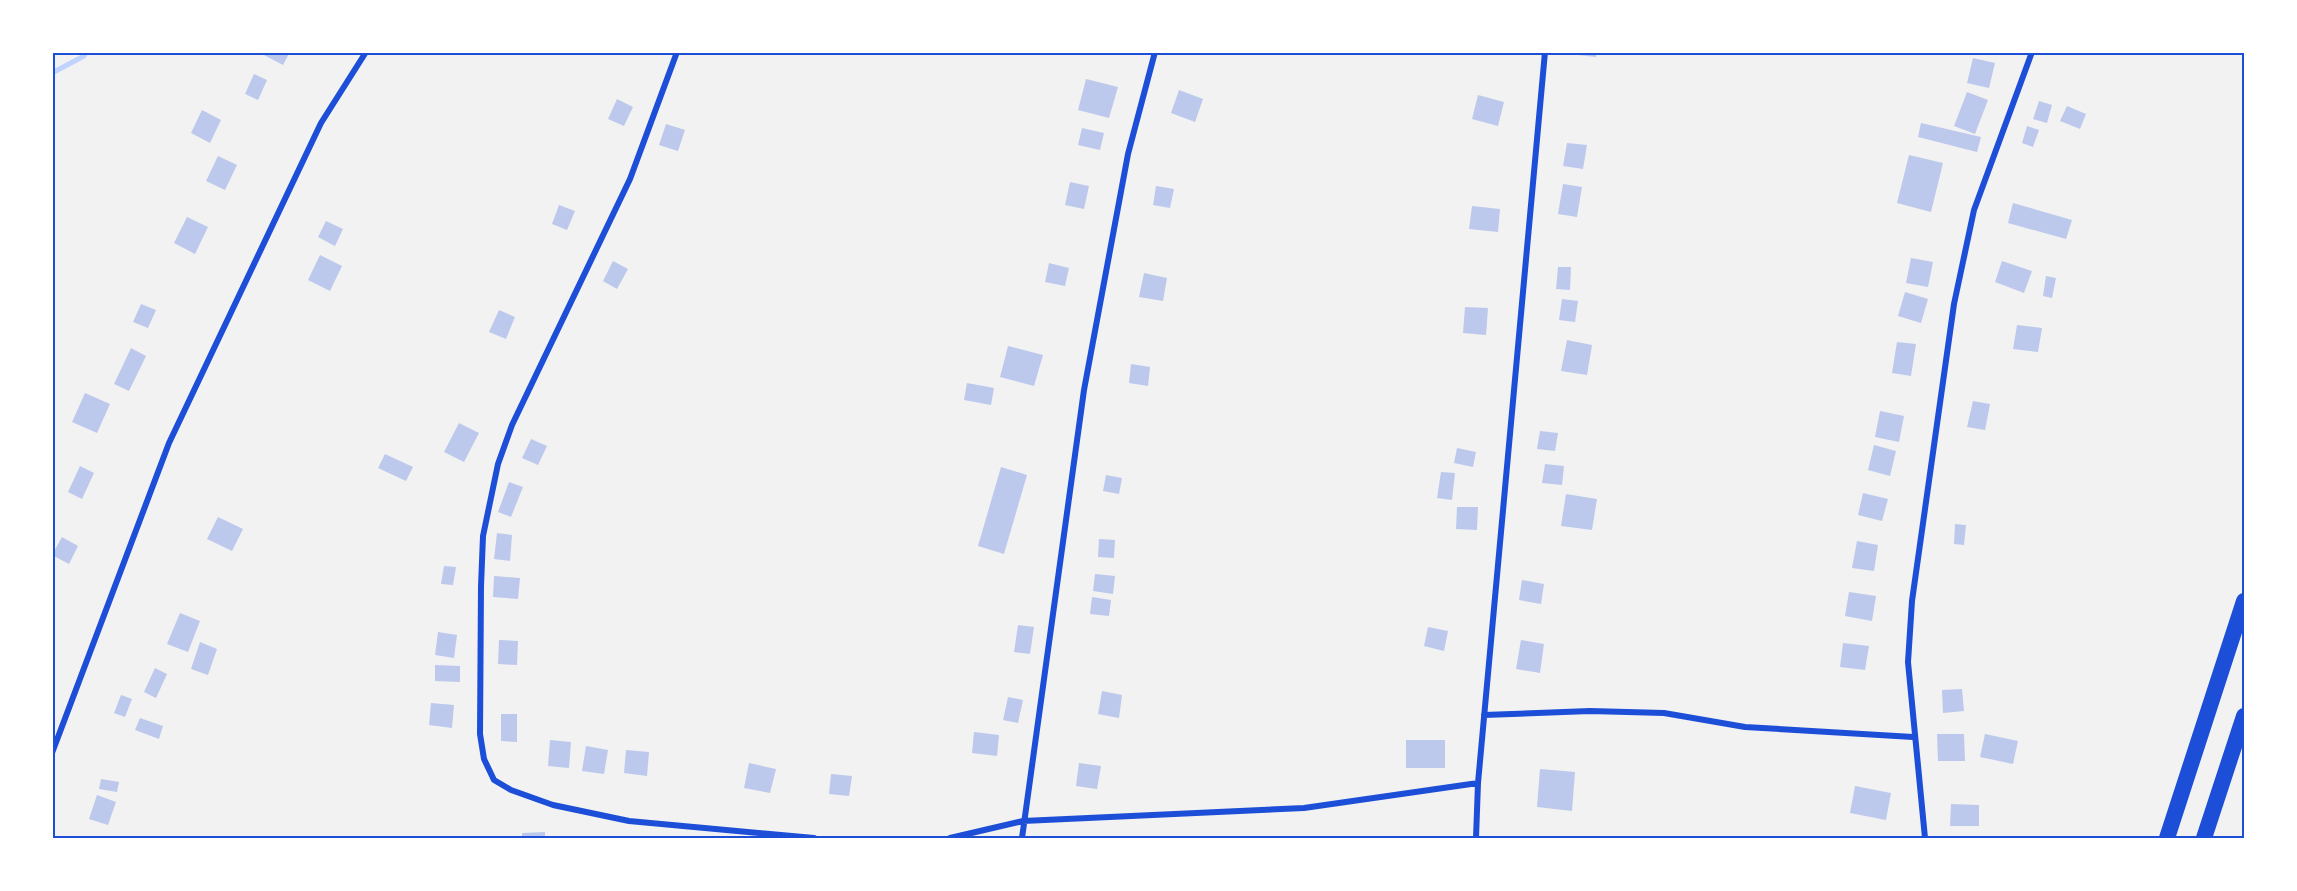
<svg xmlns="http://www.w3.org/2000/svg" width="2297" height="891" font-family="Rubik,sans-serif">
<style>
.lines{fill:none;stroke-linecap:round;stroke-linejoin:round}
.stream{stroke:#bfd3fe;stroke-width:5}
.building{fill:#bdc9ec}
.minor{stroke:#1d4ed8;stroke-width:6}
.trunk{stroke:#1d4ed8;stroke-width:16}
.neatline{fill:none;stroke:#1d4ed8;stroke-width:2}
</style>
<rect width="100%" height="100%" fill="#f2f2f2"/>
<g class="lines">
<path class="stream" d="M 52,73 L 84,56 L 86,52"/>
</g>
<path class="building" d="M 266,52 L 290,52 L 283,65 L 264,55 Z
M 1579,52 L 1597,52 L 1596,57 L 1578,55 Z
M 1973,58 L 1995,63 L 1989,88 L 1967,83 Z
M 254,74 L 267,80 L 258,100 L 245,94 Z
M 1086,79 L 1118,87 L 1109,118 L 1078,110 Z
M 1179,90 L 1203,99 L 1195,122 L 1171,113 Z
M 1967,92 L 1988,100 L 1975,134 L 1954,126 Z
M 1478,95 L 1504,102 L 1498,126 L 1472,119 Z
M 617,99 L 633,107 L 624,126 L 608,119 Z
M 2039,101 L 2052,105 L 2047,123 L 2033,119 Z
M 2067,106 L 2086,114 L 2080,129 L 2060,121 Z
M 202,110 L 221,120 L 210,143 L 191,133 Z
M 1921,123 L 1981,137 L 1977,152 L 1918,137 Z
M 666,124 L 685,130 L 678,151 L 659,145 Z
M 2027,126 L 2039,130 L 2033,147 L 2022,143 Z
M 1082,128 L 1104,133 L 1100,150 L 1078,145 Z
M 1567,143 L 1587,145 L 1583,169 L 1563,166 Z
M 1909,155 L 1943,163 L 1931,212 L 1897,203 Z
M 218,156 L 237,165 L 225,190 L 206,181 Z
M 1070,182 L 1089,186 L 1084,209 L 1065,205 Z
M 1563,184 L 1582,187 L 1577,217 L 1558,214 Z
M 1156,186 L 1174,189 L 1170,208 L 1153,205 Z
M 2013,203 L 2072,220 L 2066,239 L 2008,223 Z
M 559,205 L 575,211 L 567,230 L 552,224 Z
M 1472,206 L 1500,209 L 1498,232 L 1469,229 Z
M 187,217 L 208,227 L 195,254 L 174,243 Z
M 326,221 L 343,229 L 335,246 L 318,237 Z
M 320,255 L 342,266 L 330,291 L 308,280 Z
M 1911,258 L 1933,262 L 1928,287 L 1906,283 Z
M 613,261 L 628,269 L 617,289 L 603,281 Z
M 2002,261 L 2032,271 L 2024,293 L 1995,282 Z
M 1049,263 L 1069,268 L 1065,286 L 1045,282 Z
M 1558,267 L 1571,267 L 1570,290 L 1556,289 Z
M 1144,273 L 1167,278 L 1163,301 L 1139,297 Z
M 2046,276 L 2056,278 L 2052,298 L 2043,296 Z
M 1905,292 L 1928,299 L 1921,323 L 1898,316 Z
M 1562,299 L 1578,301 L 1575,322 L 1559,320 Z
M 141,304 L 156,310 L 148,328 L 133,322 Z
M 1465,307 L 1488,308 L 1486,335 L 1463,333 Z
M 499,310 L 515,317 L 506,339 L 489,332 Z
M 2017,325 L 2042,328 L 2038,352 L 2013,349 Z
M 1567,340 L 1592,345 L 1587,375 L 1561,371 Z
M 1897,342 L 1916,344 L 1911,376 L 1892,373 Z
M 1008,346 L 1043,355 L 1034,386 L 1000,377 Z
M 131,348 L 146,356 L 129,391 L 114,384 Z
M 1131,364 L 1150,367 L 1148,386 L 1129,383 Z
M 967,383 L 994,388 L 991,405 L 964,400 Z
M 85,393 L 110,404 L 97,433 L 72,422 Z
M 1973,401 L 1990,404 L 1985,430 L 1967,427 Z
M 1880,411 L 1904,416 L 1899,442 L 1875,437 Z
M 459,423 L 479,433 L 464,462 L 444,452 Z
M 1540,431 L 1558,433 L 1555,451 L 1537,449 Z
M 531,439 L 547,446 L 538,465 L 522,458 Z
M 1874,445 L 1896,451 L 1890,476 L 1868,470 Z
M 1457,448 L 1476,452 L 1473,467 L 1454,463 Z
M 385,454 L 413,467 L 406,481 L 378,468 Z
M 1545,464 L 1564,466 L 1562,485 L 1542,483 Z
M 80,466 L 94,473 L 82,499 L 68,492 Z
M 1001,467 L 1027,475 L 1004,554 L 978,546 Z
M 1441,472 L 1455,473 L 1452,500 L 1437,498 Z
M 1106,475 L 1122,478 L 1119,494 L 1103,491 Z
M 509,482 L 523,487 L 511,517 L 498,512 Z
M 1863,493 L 1888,499 L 1882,521 L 1858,515 Z
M 1566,494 L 1597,499 L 1592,530 L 1561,526 Z
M 1457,507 L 1478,507 L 1477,530 L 1456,529 Z
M 218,517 L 243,529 L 232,551 L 207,539 Z
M 1955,524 L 1966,525 L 1964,545 L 1954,544 Z
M 497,533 L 512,535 L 510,561 L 494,559 Z
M 62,537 L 78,546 L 69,564 L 52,555 Z
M 1099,539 L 1115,540 L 1114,558 L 1098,557 Z
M 1857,541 L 1878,545 L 1874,571 L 1852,568 Z
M 444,566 L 456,567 L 453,585 L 441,584 Z
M 1095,574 L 1115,576 L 1113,594 L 1093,591 Z
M 494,576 L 520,578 L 518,599 L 493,597 Z
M 1522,580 L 1544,584 L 1541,604 L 1519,600 Z
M 1849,592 L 1876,596 L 1872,621 L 1845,616 Z
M 1092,597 L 1111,600 L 1109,616 L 1090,614 Z
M 180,613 L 200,621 L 188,652 L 167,644 Z
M 1018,625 L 1034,627 L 1030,654 L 1014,652 Z
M 1428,627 L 1448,631 L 1444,651 L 1424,646 Z
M 438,632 L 457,635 L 454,658 L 435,655 Z
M 499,640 L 518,641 L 517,665 L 498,664 Z
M 1521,640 L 1544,644 L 1540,673 L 1516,669 Z
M 200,642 L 217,649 L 208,675 L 191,669 Z
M 1843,643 L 1869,646 L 1865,670 L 1840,667 Z
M 435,665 L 460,666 L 460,682 L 435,681 Z
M 155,668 L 167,674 L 156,698 L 144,692 Z
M 1962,689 L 1964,711 L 1943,713 L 1942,690 Z
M 1102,691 L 1122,695 L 1119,718 L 1098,714 Z
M 121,695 L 132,699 L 125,717 L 114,713 Z
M 1008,697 L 1023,700 L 1018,723 L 1003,720 Z
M 431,703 L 454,705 L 452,728 L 429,725 Z
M 501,714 L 517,714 L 517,742 L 501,741 Z
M 140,718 L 163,726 L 159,739 L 135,730 Z
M 974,732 L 999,735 L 997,756 L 972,753 Z
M 1937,734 L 1964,734 L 1965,761 L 1938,761 Z
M 1985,734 L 2018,741 L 2013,764 L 1980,757 Z
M 550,740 L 571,742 L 569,768 L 548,766 Z
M 1406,740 L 1445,740 L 1445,768 L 1406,768 Z
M 586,746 L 608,750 L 604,774 L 582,771 Z
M 626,750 L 649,752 L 647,776 L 624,773 Z
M 749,763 L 776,769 L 770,793 L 744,788 Z
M 1079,763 L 1101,766 L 1097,789 L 1076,786 Z
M 1540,769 L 1575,772 L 1572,811 L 1537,807 Z
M 831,774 L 852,776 L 849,796 L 829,794 Z
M 101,779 L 119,782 L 117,792 L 99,789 Z
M 1855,786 L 1891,793 L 1886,820 L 1850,813 Z
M 97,795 L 116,802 L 108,825 L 89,819 Z
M 1951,804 L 1979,805 L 1979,826 L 1950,826 Z
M 545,832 L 545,838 L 522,838 L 522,833 Z"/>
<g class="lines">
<path class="minor" d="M 677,52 L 630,179 L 512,425 L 498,464 L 483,536 L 481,586 L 480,734 L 484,759 L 494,780 L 511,790 L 553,805 L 629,821 L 814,838
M 1484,715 L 1590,711 L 1664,713 L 1745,727 L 1913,737
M 52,753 L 169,443 L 321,123 L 366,52
M 950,838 L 1023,821 L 1304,808 L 1478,783
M 1022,838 L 1084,390 L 1128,154 L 1155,52
M 1476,838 L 1478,783 L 1545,52
M 1925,838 L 1908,662 L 1912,601 L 1954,304 L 1974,210 L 2032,52"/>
<path class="trunk" d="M 2167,838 L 2244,601
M 2204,838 L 2244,716"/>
</g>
<rect width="2297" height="891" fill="none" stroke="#ffffff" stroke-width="108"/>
<rect x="54" y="54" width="2189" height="783" class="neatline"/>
</svg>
